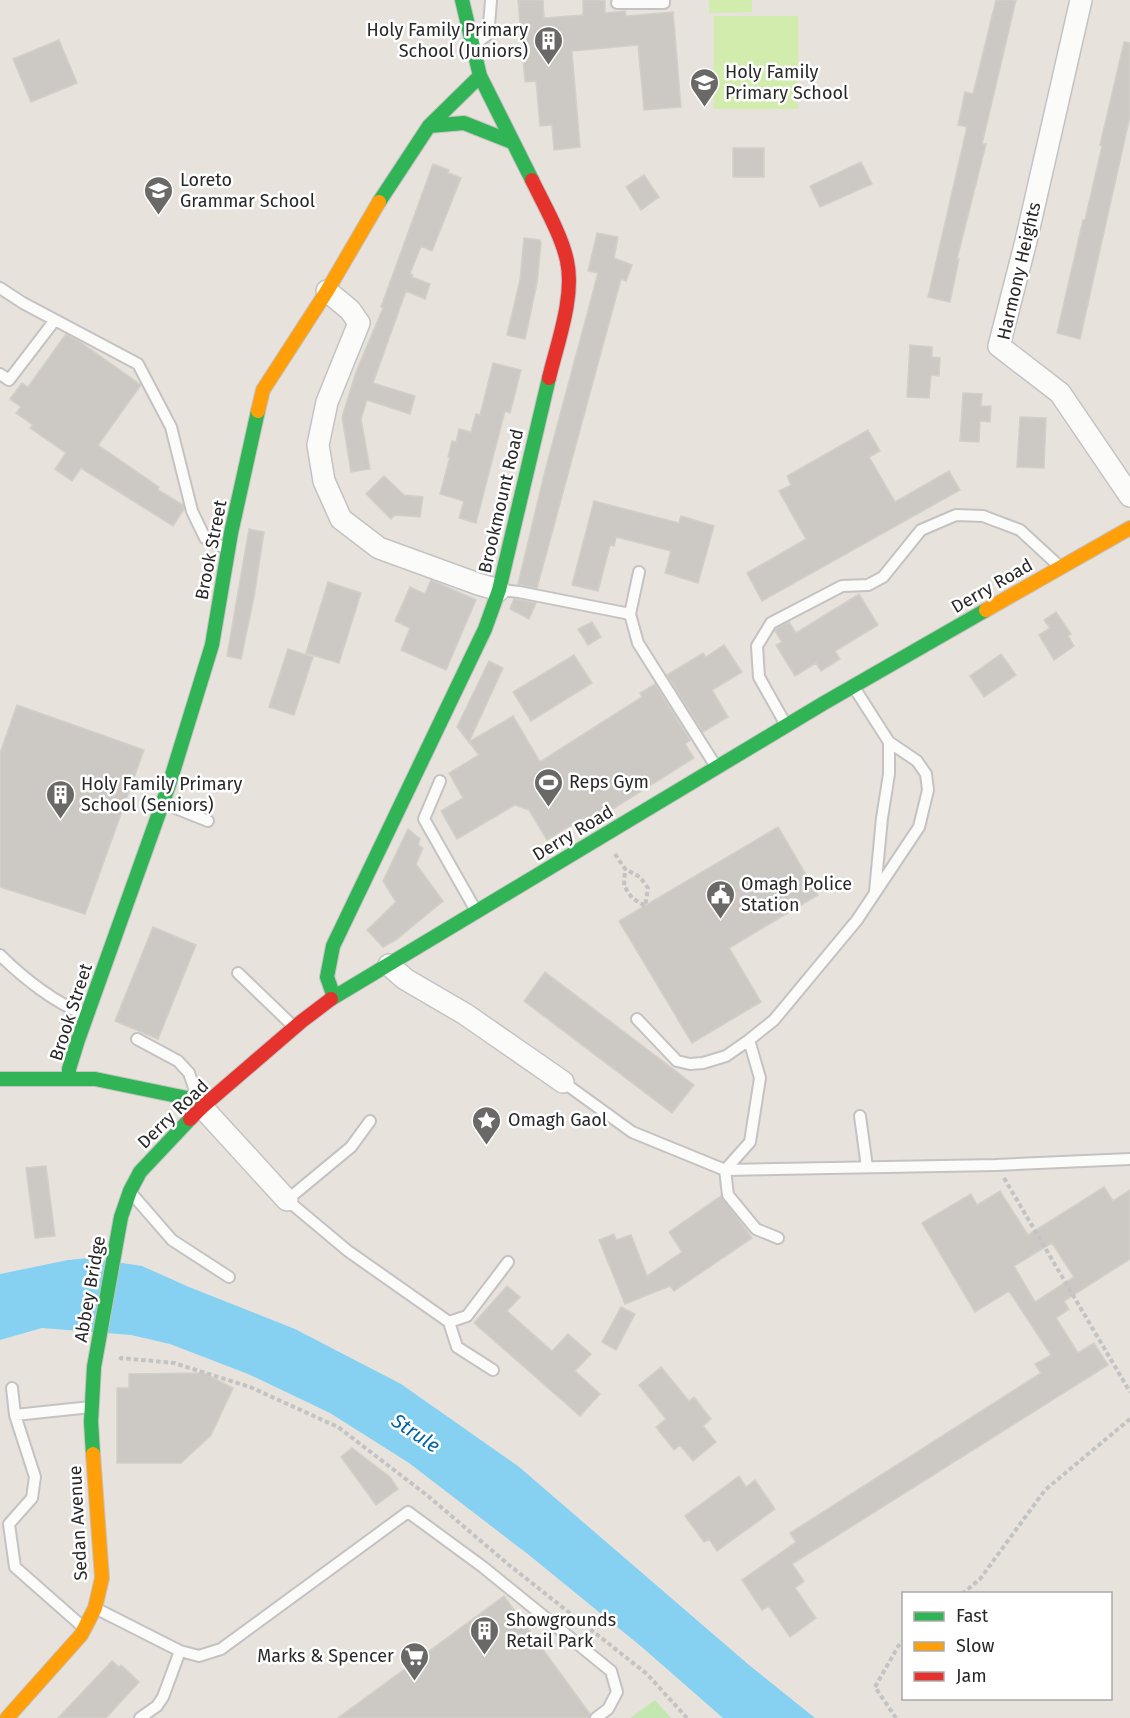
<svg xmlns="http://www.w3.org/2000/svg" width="1130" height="1718" font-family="'Fira Sans',sans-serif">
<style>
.green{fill:#c4e7b1}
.pitch{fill:#d2ecad}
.water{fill:#86d1f2}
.building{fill:#ccc9c4;stroke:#d2cfc8;stroke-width:1.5;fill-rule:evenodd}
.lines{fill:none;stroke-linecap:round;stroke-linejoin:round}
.lane-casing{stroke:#c4c2c3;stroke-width:14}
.street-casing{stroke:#c4c2c3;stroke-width:24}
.fast-casing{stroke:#c4c2c3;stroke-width:16}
.slow-casing{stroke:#c4c2c3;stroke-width:16}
.jam-casing{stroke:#c4c2c3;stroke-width:16}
.path{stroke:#c4c3c3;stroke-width:4;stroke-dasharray:4.5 3;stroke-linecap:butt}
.lane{stroke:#fbfbfa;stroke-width:10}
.street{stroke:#fbfbfa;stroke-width:21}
.fast{stroke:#30b455;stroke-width:14}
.slow{stroke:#ff9f0a;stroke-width:14}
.jam{stroke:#e5322d;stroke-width:14}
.labels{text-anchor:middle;stroke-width:5;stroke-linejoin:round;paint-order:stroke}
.poi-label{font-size:18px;fill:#282828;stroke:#fff;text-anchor:start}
.street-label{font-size:18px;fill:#282828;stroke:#fff}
.water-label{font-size:20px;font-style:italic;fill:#0063a4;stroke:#fff}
</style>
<rect width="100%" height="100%" fill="#e7e3dc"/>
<path class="green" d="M 655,1700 L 671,1718 L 630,1718 Z"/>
<path class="pitch" d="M 709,0 L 752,0 L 752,12 L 709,13 Z
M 714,16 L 798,16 L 798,109 L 714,109 Z"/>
<path class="water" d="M 89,1258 L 142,1266 L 189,1287 L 295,1329 L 401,1384 L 518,1466 L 749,1665 L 815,1718 L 723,1718 L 643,1648 L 529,1555 L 409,1463 L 330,1413 L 248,1374 L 170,1344 L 131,1335 L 42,1328 L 0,1340 L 0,1274 L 68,1260 Z"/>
<path class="building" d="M 518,0 L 543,0 L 544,18 L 583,15 L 583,0 L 605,0 L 605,13 L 625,11 L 626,16 L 673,12 L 681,107 L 644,110 L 638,45 L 572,51 L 580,147 L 554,150 L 552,125 L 540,126 L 536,81 L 525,82 Z
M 996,0 L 1016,0 L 982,144 L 986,144 L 957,259 L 959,259 L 950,302 L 928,297 L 967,127 L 958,125 L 965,92 L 973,94 Z
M 59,40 L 77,83 L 31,102 L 13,59 Z
M 1124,42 L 1130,43 L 1130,116 L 1080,339 L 1057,333 L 1083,220 L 1085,220 L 1102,146 L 1100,145 Z
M 733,148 L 764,148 L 764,177 L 733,177 Z
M 861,162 L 872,184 L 820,207 L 810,186 Z
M 433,164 L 449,170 L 448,173 L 461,178 L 432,251 L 421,246 L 410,274 L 413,275 L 412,277 L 430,284 L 425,299 L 406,291 L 373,383 L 415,396 L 410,414 L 367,400 L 361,419 L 370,469 L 351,472 L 342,417 L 356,372 L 383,308 L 381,307 Z
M 644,175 L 659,197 L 641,210 L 626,187 Z
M 597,233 L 618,237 L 614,258 L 632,265 L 626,281 L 621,279 L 537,588 L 518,584 L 545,471 L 598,273 L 588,271 Z
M 524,238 L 540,240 L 541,243 L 537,283 L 525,339 L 507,335 L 520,280 Z
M 66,334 L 80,342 L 141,385 L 98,445 L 159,487 L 158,490 L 183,505 L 184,509 L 173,526 L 81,468 L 72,481 L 55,469 L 66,453 L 30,428 L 33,425 L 16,413 L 21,407 L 10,399 L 22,383 L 28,387 Z
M 910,345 L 932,347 L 932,357 L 940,358 L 939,376 L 931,375 L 929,398 L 907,397 Z
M 493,363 L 521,370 L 510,413 L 505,411 L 476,523 L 459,518 L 464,501 L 440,494 L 450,457 L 448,457 L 452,441 L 456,442 L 459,429 L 471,432 L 476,414 L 480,415 Z
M 963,393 L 982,394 L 981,406 L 991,406 L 990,422 L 980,421 L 979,442 L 960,441 Z
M 1020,417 L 1046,418 L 1044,468 L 1017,467 Z
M 868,430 L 880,451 L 869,457 L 895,502 L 949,471 L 960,490 L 762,601 L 747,573 L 806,539 L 779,491 L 791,485 L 787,476 Z
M 384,476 L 404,495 L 423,497 L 420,517 L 395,515 L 391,519 L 366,494 Z
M 594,501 L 679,523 L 681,516 L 714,526 L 698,583 L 665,573 L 671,551 L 616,537 L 614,546 L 610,545 L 598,591 L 572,585 Z
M 249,529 L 264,532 L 254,597 L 241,659 L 227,656 Z
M 431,580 L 476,600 L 446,670 L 401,650 L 410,628 L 395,621 L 410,587 L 425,594 Z
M 328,582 L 361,593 L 339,663 L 306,653 Z
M 859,594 L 878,625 L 835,651 L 840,659 L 821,671 L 816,663 L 795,676 L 776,645 L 782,642 L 775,631 L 776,629 L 789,622 L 796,633 Z
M 514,599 L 536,603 L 529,619 L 510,609 Z
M 1056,612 L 1071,634 L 1068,636 L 1074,646 L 1054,660 L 1039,635 L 1050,628 L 1044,620 Z
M 592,622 L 601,637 L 588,645 L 578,629 Z
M 724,645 L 742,672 L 712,690 L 728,717 L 703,732 L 667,675 L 703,653 L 706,657 Z
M 288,649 L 313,657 L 294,715 L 269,707 Z
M 1001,654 L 1016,675 L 984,697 L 970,676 Z
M 574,655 L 592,683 L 531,721 L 513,692 Z
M 489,661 L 503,668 L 469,742 L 513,716 L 540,762 L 642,697 L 640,693 L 655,684 L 690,740 L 685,744 L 694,758 L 589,824 L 584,817 L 547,840 L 529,810 L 515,805 L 457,839 L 441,811 L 463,798 L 449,773 L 479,755 L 457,727 Z
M 17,705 L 144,750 L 85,914 L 0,887 L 0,753 Z
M 778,827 L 818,895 L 729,948 L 761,1002 L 692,1043 L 619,921 Z
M 408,829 L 420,839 L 418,845 L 423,848 L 416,864 L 443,901 L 396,940 L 383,947 L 367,930 L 396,902 L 383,881 Z
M 153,927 L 196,945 L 158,1039 L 115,1021 Z
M 545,972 L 694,1085 L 672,1113 L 524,1001 Z
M 46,1166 L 55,1236 L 35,1238 L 26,1168 Z
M 1104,1187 L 1113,1201 L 1130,1190 L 1130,1259 L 1064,1301 L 1069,1309 L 1056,1318 L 1078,1353 L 1094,1343 L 1108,1365 L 792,1564 L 804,1581 L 795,1588 L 816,1618 L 790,1637 L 769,1606 L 762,1610 L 742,1580 L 796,1542 L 790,1533 L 1041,1373 L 1035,1364 L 1051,1355 L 1009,1291 L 975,1312 L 922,1223 L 971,1194 L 977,1205 L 1000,1191 L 1028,1235 ZM 1052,1243 L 1074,1277 L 1035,1302 L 1014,1266 Z
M 721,1196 L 752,1238 L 674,1291 L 670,1286 L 625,1304 L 599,1240 L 614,1234 L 616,1240 L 631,1235 L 647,1276 L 682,1252 L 669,1232 Z
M 507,1286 L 520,1297 L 507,1311 L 552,1351 L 568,1334 L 591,1354 L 575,1371 L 600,1394 L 580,1416 L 474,1323 Z
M 621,1307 L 635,1314 L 616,1350 L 602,1342 Z
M 661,1367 L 689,1401 L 694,1397 L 711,1419 L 703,1426 L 716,1442 L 693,1461 L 680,1445 L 674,1450 L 656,1427 L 666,1419 L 639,1385 Z
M 204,1373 L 233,1388 L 211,1435 L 181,1463 L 117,1463 L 117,1388 L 129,1388 L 129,1374 Z
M 352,1448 L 390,1477 L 398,1489 L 376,1505 L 341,1457 Z
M 739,1476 L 746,1487 L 755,1480 L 775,1509 L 717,1551 L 709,1539 L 704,1542 L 685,1516 Z
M 504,1596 L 590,1714 L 589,1718 L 338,1718 Z
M 112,1661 L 119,1667 L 121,1665 L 139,1682 L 106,1718 L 58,1718 Z"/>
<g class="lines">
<defs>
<path id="lane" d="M 617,3 L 664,3 L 664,0
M 476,43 L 486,36 L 489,26 L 491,0
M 0,288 L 23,303 L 138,364 L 171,427 L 192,511 L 205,538 L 225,548
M 0,374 L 9,380 L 55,320
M 639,572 L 630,614 L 638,643 L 715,765
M 502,590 L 519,592 L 630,614
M 786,725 L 759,677 L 757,646 L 771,623 L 842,586 L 868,585 L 883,577 L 921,530 L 956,515 L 983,516 L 1020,530 L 1058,565
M 440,781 L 424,819 L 475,909
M 163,803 L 208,821
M 875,891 L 882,818 L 889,774 L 889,742
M 0,955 C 22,977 57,1005 87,1015
M 238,973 L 292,1025
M 637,1019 L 677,1061 L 690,1064 L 703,1063 L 726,1056 L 749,1040 L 774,1020 L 857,920 L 919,827 L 928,790 L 926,774 L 917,761 L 889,742 L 855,689
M 137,1039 L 178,1061 L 189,1073 L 197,1096
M 749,1040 L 760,1078 L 750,1142 L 725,1170 L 728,1195 L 756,1229 L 778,1238
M 563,1082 L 632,1132 L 725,1170 L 996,1165 L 1130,1159
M 860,1116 L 867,1167
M 370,1121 L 351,1147 L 287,1200 L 348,1251 L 449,1322 L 457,1347 L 493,1370
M 132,1194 L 172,1240 L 229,1277
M 449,1322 L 467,1316 L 508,1262
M 12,1388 L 15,1415 L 35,1477 L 32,1498 L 9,1524 L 15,1567 L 83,1627
M 15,1415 L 91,1407
M 97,1609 L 180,1651 L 199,1656 L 221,1649 L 408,1512 L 483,1567 L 611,1671 L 617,1692 L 608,1709 L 596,1718
M 140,1718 L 157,1706 L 163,1697 L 180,1651"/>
<path id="street" d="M 1081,0 L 1026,241 L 999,346 L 1060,393 L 1130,496
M 327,291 L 350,310 L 359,323 L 327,402 L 318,445 L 324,481 L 341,519 L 379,548 L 478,584 L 499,590
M 389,965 L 405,979 L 465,1014 L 563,1082
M 202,1107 L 287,1200"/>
<path id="fast" d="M 462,0 L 480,76 L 532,180
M 429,126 L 464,123 L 512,142
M 379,202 L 429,126 L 480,76
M 334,997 L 327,977 L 333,946 L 485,629 L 499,590 L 549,378
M 331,999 L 824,703 L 986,610
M 0,1079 L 95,1079 L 187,1098 L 202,1107
M 69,1079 L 69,1069 L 78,1040 L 169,785 L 212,645 L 231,533 L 258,411
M 93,1454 L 91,1422 L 94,1367 L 121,1217 L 130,1191 L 140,1172 L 190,1119"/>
<path id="slow" d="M 258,411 L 263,390 L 327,291 L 379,202
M 986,610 L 1130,528
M 7,1718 L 81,1635 L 95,1608 L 102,1578 L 93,1454"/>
<path id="jam" d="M 532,180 C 543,203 562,236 567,261 C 575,296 557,344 549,378
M 190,1119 L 202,1107 L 302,1021 L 331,999"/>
</defs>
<use href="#lane" class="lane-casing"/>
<use href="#street" class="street-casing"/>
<use href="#fast" class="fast-casing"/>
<use href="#slow" class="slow-casing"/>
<use href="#jam" class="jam-casing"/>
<path class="path" d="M 615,854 L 625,869 L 640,877 L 648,888 L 645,906 L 632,898 L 624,886 L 625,869
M 1004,1178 L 1130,1392
M 120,1360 L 121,1358 L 174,1363 L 250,1387 L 338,1427 L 428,1496 L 509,1565 L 647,1674 L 687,1718
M 962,1594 L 980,1579 L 1045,1490 L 1130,1419
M 896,1718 L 875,1687 L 900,1643 L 904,1640"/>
<use href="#lane" class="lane"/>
<use href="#street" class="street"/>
<use href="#fast" class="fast"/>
<use href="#slow" class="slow"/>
<use href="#jam" class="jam"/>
</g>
<defs>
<symbol id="building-pin" viewBox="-11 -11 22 30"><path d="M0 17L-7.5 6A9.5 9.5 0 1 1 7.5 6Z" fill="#6b6967" stroke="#fff"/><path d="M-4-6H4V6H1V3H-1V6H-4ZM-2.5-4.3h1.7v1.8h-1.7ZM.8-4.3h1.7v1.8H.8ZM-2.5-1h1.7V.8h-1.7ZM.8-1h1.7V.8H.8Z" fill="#fff"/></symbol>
<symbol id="school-pin" viewBox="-11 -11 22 30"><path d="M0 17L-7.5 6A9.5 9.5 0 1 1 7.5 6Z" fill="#6b6967" stroke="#fff"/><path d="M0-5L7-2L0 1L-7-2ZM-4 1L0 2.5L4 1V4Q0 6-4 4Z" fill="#fff"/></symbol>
<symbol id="stadium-pin" viewBox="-11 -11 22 30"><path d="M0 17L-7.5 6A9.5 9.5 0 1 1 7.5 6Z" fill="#6b6967" stroke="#fff"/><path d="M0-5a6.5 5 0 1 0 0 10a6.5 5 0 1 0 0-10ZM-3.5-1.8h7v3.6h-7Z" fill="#fff"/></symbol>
<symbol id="civic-pin" viewBox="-11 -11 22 30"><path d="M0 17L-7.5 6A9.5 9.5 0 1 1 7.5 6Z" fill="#6b6967" stroke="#fff"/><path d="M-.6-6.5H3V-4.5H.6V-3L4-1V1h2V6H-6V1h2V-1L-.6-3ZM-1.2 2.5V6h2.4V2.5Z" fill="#fff"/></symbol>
<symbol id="sight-pin" viewBox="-11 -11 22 30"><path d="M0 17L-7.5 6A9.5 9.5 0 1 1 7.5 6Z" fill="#6b6967" stroke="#fff"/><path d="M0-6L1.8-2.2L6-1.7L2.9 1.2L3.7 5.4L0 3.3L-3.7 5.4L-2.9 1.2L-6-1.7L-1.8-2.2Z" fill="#fff"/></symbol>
<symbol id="supermarket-pin" viewBox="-11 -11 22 30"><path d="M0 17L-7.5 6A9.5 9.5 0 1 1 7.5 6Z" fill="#6b6967" stroke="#fff"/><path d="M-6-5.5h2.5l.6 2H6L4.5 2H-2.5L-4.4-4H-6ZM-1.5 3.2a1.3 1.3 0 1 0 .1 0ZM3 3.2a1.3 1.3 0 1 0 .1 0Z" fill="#fff"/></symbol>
</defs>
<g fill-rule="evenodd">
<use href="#building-pin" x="532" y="24" width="33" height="45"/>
<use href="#school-pin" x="688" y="66" width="33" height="45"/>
<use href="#school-pin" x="142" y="174" width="33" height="45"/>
<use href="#stadium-pin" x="532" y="766" width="33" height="45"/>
<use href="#building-pin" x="44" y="778" width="33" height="45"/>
<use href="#civic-pin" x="704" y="878" width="33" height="45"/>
<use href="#sight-pin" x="470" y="1104" width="33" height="45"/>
<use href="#building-pin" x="468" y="1614" width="33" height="45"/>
<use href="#supermarket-pin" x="398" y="1640" width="33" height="45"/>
</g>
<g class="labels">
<g class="poi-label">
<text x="528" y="36" text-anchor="end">Holy Family Primary<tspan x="528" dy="21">School (Juniors)</tspan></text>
<text x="725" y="78">Holy Family<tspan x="725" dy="21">Primary School</tspan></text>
<text x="180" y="186">Loreto<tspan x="180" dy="21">Grammar School</tspan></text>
<text x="569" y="788">Reps Gym</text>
<text x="81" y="790">Holy Family Primary<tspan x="81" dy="21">School (Seniors)</tspan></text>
<text x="741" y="890">Omagh Police<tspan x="741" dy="21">Station</tspan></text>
<text x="508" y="1126">Omagh Gaol</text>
<text x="506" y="1626">Showgrounds<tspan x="506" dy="21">Retail Park</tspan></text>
<text x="394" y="1662" text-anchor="end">Marks &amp; Spencer</text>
</g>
<g class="street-label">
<text transform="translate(1019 271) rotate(-77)" y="6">Harmony Heights</text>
<text transform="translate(501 501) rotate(-77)" y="6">Brookmount Road</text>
<text transform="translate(211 550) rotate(-79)" y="6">Brook Street</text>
<text transform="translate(992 586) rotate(-30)" y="6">Derry Road</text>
<text transform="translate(573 833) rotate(-31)" y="6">Derry Road</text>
<text transform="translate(71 1012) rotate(-72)" y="6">Brook Street</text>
<text transform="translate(173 1114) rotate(-44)" y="6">Derry Road</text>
<text transform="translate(90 1289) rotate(-80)" y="6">Abbey Bridge</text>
<text transform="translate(78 1523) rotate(-93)" y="6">Sedan Avenue</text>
</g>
<g class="water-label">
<text transform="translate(416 1433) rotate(34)" y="7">Strule</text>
</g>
</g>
<rect x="902" y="1592" width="210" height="108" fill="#ffffff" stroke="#a9a9a9" stroke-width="1.5"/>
<rect x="914" y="1612" width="30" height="9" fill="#30b455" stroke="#a9a9a9" stroke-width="1.5"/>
<text x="956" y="1622" font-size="18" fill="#282828">Fast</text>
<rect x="914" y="1642" width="30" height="9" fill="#ff9f0a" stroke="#a9a9a9" stroke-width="1.5"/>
<text x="956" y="1652" font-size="18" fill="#282828">Slow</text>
<rect x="914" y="1672" width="30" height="9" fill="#e5322d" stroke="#a9a9a9" stroke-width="1.5"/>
<text x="956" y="1682" font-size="18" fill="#282828">Jam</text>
</svg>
